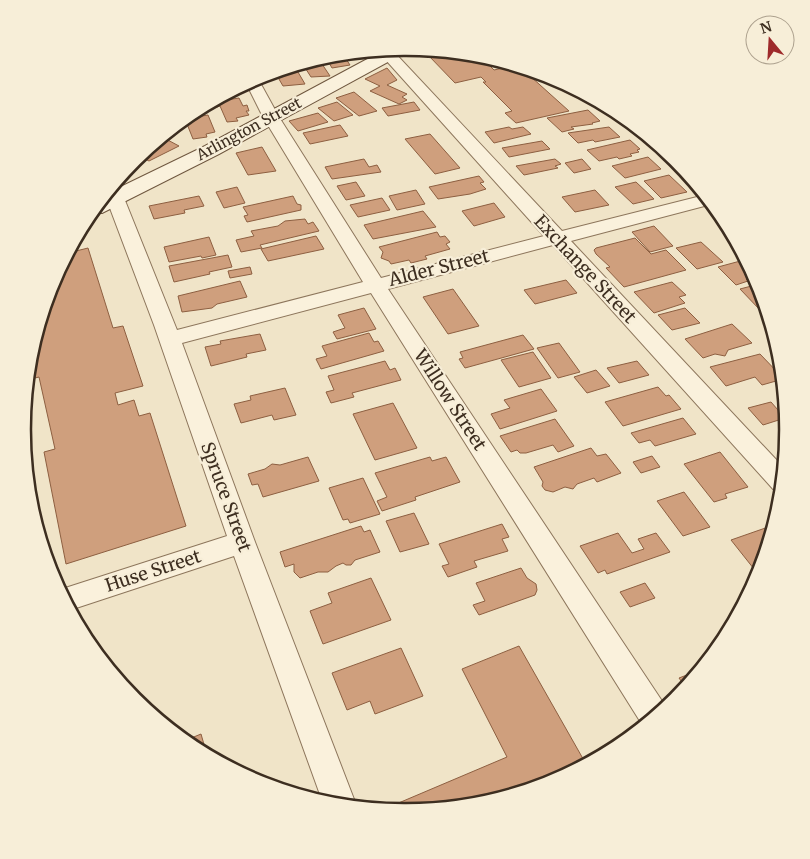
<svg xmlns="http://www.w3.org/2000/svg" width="810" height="859" font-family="Merriweather,serif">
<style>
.building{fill:#cf9f7d;stroke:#8d5f41}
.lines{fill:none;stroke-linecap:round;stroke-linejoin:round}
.street-casing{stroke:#8d765c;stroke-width:2}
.secondary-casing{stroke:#6f573f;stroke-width:2}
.street{fill:#faf1dc;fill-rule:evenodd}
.secondary{fill:#faf1dc;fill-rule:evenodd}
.labels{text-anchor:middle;stroke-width:4.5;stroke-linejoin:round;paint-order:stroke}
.far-street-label{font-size:15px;fill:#3d2e20;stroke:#f7eed8}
.street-label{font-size:18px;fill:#3d2e20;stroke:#f7eed8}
.rim{fill:none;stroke:#3d2e20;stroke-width:2.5}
</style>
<rect width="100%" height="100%" fill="#f0e4c8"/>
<path class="building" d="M 435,51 L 478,54 L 494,70 L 516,65 L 520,67 L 569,111 L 516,123 L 505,113 L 512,111 L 483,82 L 486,82 L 481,77 L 455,83 L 428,55 L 438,53 Z
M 342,53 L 350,65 L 332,68 L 325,56 Z
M 322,57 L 324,61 L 320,61 L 330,76 L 311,77 L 302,63 Z
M 295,67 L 305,84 L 283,86 L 276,74 L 273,75 L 272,72 Z
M 387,68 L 397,80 L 387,85 L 407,94 L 402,97 L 407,100 L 399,104 L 370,91 L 380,86 L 365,79 Z
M 233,90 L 236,96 L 215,99 Z
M 354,92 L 377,111 L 359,116 L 336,98 Z
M 239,98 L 243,106 L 247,105 L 249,111 L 246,111 L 249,115 L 236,118 L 238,121 L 227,122 L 220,106 L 217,107 L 214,102 Z
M 337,102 L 353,115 L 334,121 L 318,108 Z
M 414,102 L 420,110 L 388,116 L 382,108 Z
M 588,110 L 600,121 L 592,123 L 593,124 L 571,127 L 574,129 L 562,132 L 547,118 Z
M 318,113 L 328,122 L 298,131 L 289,121 Z
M 208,115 L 215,132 L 206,134 L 207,137 L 193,139 L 185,119 Z
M 340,125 L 348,136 L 310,144 L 303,133 Z
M 509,127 L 512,129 L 523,127 L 531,134 L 494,143 L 485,132 Z
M 609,127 L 620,137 L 595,142 L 593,140 L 578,143 L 568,133 Z
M 430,134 L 460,168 L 435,174 L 405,139 Z
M 164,138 L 179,146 L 149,161 L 139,156 L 154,143 Z
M 630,140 L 640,149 L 637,150 L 639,152 L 630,154 L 632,156 L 619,159 L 617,157 L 599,161 L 587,150 Z
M 542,141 L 550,149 L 509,157 L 502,148 Z
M 262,147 L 276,171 L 248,175 L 236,153 Z
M 648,157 L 661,169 L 625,178 L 612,166 Z
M 364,159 L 369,167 L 377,165 L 381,172 L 332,179 L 325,167 Z
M 555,159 L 561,164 L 555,166 L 558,168 L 524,175 L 516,166 Z
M 582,159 L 591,169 L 574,173 L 565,163 Z
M 669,175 L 687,192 L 661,198 L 644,181 Z
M 479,176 L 484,182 L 480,183 L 486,189 L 470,194 L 438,199 L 429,187 Z
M 356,182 L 365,196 L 346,200 L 337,186 Z
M 636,182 L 654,199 L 633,204 L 615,187 Z
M 237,187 L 245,203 L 224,208 L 216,192 Z
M 416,190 L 425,204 L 397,210 L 389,196 Z
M 595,190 L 609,205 L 575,212 L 562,197 Z
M 199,196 L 204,206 L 184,210 L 185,213 L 154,219 L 149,206 Z
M 293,196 L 297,204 L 301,205 L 301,210 L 247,222 L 244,216 L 248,215 L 243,207 Z
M 382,198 L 390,210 L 358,217 L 350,205 Z
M 494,203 L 505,217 L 474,226 L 462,211 Z
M 423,211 L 436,227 L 373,239 L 364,225 Z
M 305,219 L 308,224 L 313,222 L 319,231 L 260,245 L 262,248 L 241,252 L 236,240 L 254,236 L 251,231 L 278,226 L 285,221 Z
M 654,226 L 673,246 L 650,252 L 632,232 Z
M 437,232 L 440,237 L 445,236 L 450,242 L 446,244 L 450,249 L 425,256 L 427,259 L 411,263 L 409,260 L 391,264 L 389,261 L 381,258 L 383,252 L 379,247 Z
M 316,236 L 324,249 L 268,261 L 261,249 Z
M 209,237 L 216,255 L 202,258 L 201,256 L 169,262 L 164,247 Z
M 635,238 L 651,254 L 666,250 L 686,270 L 624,287 L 606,268 L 610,267 L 596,254 L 594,250 L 596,248 Z
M 701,242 L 723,262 L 697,269 L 676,248 Z
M 88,248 L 113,328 L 123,326 L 143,386 L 115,393 L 118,405 L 134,400 L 139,416 L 150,413 L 186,526 L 66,564 L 44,452 L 55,449 L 39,377 L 27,380 L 30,355 L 52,283 L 61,266 L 65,265 L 64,261 L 68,253 Z
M 228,255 L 232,267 L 209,272 L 210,274 L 174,282 L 169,266 Z
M 745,257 L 755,276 L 746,279 L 748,281 L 736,285 L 718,267 L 744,260 L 742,258 Z
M 250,267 L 252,274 L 230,278 L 228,271 Z
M 566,280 L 577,293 L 535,304 L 524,290 Z
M 240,281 L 247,297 L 217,304 L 212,308 L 182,312 L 178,296 Z
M 672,282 L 686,295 L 679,297 L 685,303 L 654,313 L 634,292 Z
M 759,284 L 766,308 L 760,310 L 740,289 Z
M 453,289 L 479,326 L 448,334 L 423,297 Z
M 364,308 L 376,329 L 337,339 L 333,332 L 345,328 L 338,315 Z
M 685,308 L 700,323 L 672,330 L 658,315 Z
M 732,324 L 752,343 L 728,350 L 725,356 L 715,354 L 703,358 L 685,339 Z
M 369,333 L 374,342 L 378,341 L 384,351 L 321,369 L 316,359 L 327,356 L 322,346 Z
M 260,334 L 266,350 L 246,354 L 247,357 L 211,366 L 205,347 L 221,344 L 220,341 Z
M 523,335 L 534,349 L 465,368 L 459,359 L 463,358 L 460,352 Z
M 559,343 L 580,372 L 558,378 L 537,348 Z
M 533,352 L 551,378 L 519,387 L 501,360 Z
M 760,354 L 782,377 L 783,379 L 762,385 L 755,377 L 726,386 L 710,367 Z
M 385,361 L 390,370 L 395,368 L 401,380 L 352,393 L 354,397 L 331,403 L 326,392 L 334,390 L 328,376 Z
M 637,361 L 649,375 L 619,383 L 607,368 Z
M 596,370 L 610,386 L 587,393 L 574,377 Z
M 658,387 L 666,396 L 669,395 L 681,409 L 623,426 L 605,402 Z
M 285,388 L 296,415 L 274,420 L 272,415 L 241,423 L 234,404 L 251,400 L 250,396 Z
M 541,389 L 557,411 L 500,429 L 491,414 L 510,408 L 504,400 Z
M 771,402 L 785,418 L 763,425 L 748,408 Z
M 393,403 L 417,448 L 375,460 L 353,414 Z
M 683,418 L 696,434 L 655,446 L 650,440 L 639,443 L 631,433 Z
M 555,419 L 574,446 L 558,452 L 553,445 L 526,453 L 520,453 L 517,450 L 511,452 L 500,436 Z
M 591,448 L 597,456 L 606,454 L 621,473 L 597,482 L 594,478 L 577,484 L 573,489 L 565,487 L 553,492 L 545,490 L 542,486 L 543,482 L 534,467 Z
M 720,452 L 748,487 L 725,494 L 727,498 L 714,502 L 684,464 Z
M 652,456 L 660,467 L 641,473 L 633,462 Z
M 308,457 L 319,481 L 263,497 L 258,484 L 252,485 L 248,474 L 265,469 L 272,464 L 280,465 Z
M 430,457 L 432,461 L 446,457 L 460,482 L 415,497 L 416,500 L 382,511 L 377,501 L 387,497 L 375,473 Z
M 363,478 L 380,514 L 350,523 L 348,519 L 343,520 L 329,488 Z
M 684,492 L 710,527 L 683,536 L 657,501 Z
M 414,513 L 429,544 L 400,552 L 386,521 Z
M 502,524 L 509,537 L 502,539 L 508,551 L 474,561 L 477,567 L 448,577 L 442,566 L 449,564 L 439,544 Z
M 774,525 L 761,567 L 754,569 L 731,540 Z
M 361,526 L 364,532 L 370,530 L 380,552 L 355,560 L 351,565 L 346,565 L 343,563 L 336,566 L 328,572 L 318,572 L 300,578 L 294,572 L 294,564 L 285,567 L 280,552 Z
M 618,533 L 632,553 L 644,549 L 638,539 L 656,533 L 670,552 L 607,574 L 605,570 L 598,573 L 580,546 Z
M 521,568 L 527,578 L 536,584 L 537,590 L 535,595 L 479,615 L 473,605 L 485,601 L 476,583 Z
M 371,578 L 391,620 L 323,644 L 310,611 L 332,603 L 328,593 Z
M 645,583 L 655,598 L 630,607 L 620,592 Z
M 519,646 L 586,764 L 551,783 L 479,805 L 405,812 L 382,810 L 507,757 L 462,669 Z
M 401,648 L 423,696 L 375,714 L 370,701 L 347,710 L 332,673 Z
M 700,670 L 686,688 L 679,678 Z
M 201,734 L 207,755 L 184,741 Z"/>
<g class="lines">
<defs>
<path id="street" d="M 389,51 L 394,52 L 562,231 L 705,195 L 712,204 L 571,241 L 784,468 L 781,491 L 773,489 L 553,245 L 388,289 L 666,707 L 643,726 L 371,293 L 182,343 L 255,542 L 357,807 L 323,803 L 234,556 L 70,610 L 59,590 L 227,536 L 154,325 L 105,195 L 114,183 L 120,188 L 177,330 L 363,282 L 263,117 L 246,83 L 257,77 L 279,117 L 381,278 L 544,236 L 384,58 L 382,55 L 384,52 Z"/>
<path id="secondary" d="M 405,47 L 410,47 L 408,51 L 219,154 L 102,213 L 90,213 L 106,194 L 205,146 L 386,49 Z"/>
</defs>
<use href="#street" class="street-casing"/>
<use href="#secondary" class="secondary-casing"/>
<use href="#street" class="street"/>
<use href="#secondary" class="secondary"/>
</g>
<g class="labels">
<g class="far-street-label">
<text transform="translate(249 129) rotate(-28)" y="5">Arlington Street</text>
</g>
<g class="street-label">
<text transform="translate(439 268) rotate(-14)" y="6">Alder Street</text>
<text transform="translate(585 269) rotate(47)" y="6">Exchange Street</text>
<text transform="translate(450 400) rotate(57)" y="6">Willow Street</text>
<text transform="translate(226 497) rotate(70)" y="6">Spruce Street</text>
<text transform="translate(153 571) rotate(-18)" y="6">Huse Street</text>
</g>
</g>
<path d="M0 0H810V859H0ZM404 56H406A373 373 0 0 1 779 429V430A373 373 0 0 1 406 803H404A373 373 0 0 1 31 430V429A373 373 0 0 1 404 56Z" fill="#f7eed8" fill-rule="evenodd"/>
<path class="rim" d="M404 56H406A373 373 0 0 1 779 429V430A373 373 0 0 1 406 803H404A373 373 0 0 1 31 430V429A373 373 0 0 1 404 56Z"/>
<g transform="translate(770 40) rotate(342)"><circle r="24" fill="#f7eed8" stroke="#ada18e"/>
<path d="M0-4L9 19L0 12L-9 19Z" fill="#9e2a2b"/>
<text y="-8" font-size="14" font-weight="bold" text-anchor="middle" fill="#3d2e20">N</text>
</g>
</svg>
